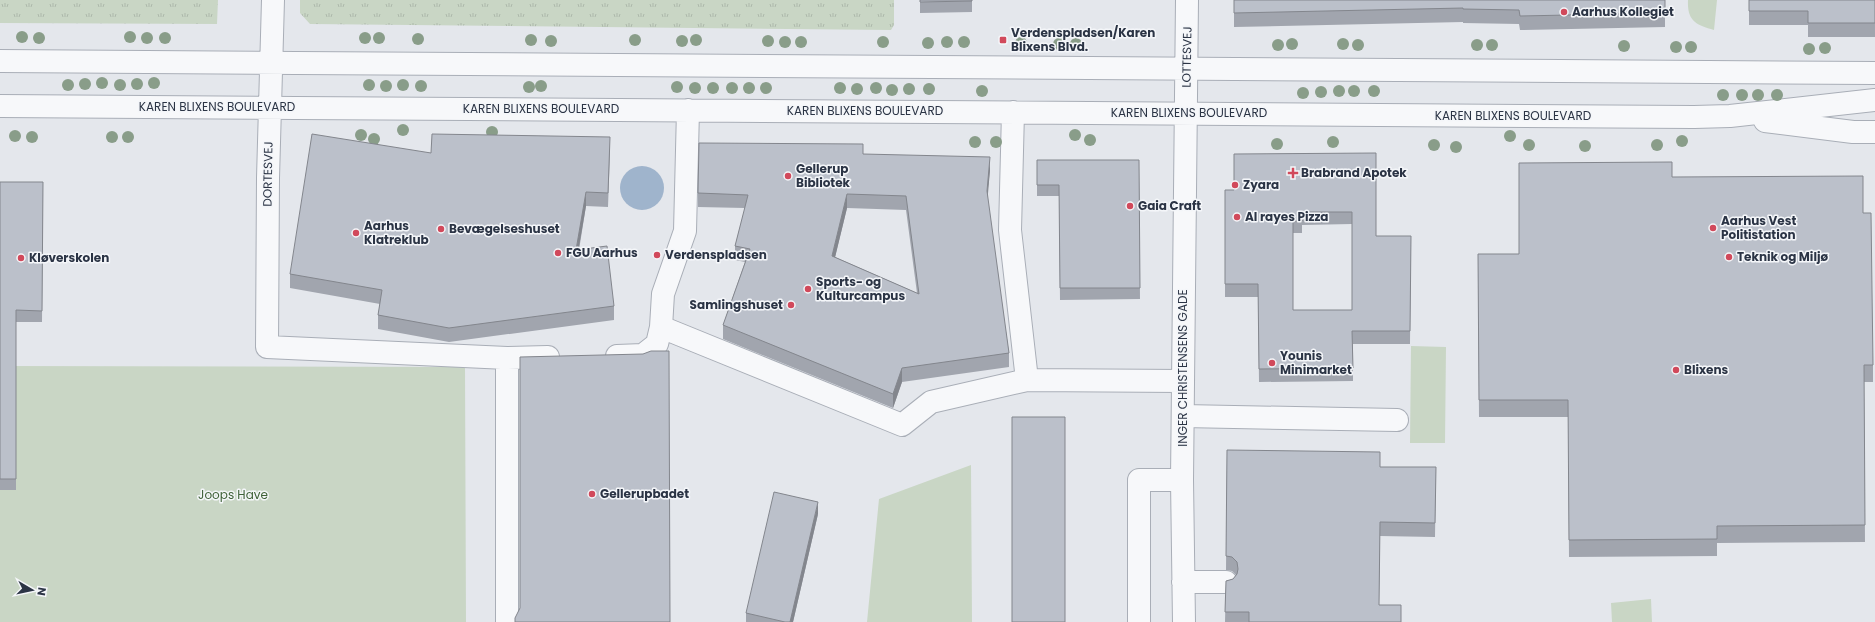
<svg xmlns="http://www.w3.org/2000/svg" width="1875" height="622" font-family="Poppins,sans-serif">
<style>
.grass{fill:url(#grass-tufts)}
.green{fill:#c9d6c5}
.water{fill:#9fb4cc}
.lines{fill:none;stroke-linecap:round;stroke-linejoin:round}
.minor-casing{stroke:#a9aeb7;stroke-width:24}
.minor{stroke:#f7f8fa;stroke-width:22}
.tree{fill:#899d89}
.wall{fill:#a1a5ae;fill-rule:evenodd}
.shaded-wall{fill:#83868d}
.building{fill:#bbc0ca;stroke:#83868d;fill-rule:evenodd}
.poi-dot{fill:#d1495b;stroke:#f4f6f9;stroke-width:1.5}
.labels{text-anchor:middle;stroke-width:3;stroke-linejoin:round;paint-order:stroke}
.poi-label{font-size:12px;font-weight:bold;fill:#2b3445;stroke:#f4f6f9;text-anchor:start}
.street-label{font-size:12px;fill:#2b3445;stroke:#f4f6f9}
.park-label{font-size:12px;fill:#3f6138;stroke:#f4f6f9}
</style>
<defs>
<pattern id="grass-tufts" width="24" height="20" patternUnits="userSpaceOnUse"><rect width="24" height="20" fill="#c9d6c5"/><path d="M3 7l-1-3M5 7V3M7 7l1-3M15 17l-1-3M17 17v-4M19 17l1-3" fill="none" stroke="#adb8ab"/></pattern>
</defs>
<rect width="100%" height="100%" fill="#e4e7ec"/>
<path class="grass" d="M 0,0 L 218,0 L 217,24 L 0,23 Z
M 300,0 L 894,0 L 894,25 L 891,30 L 310,24 L 300,13 Z"/>
<path class="green" d="M 1688,0 L 1717,0 L 1714,30 C 1696,25 1687,21 1688,0 Z
M 1411,346 L 1446,347 L 1445,443 L 1410,443 Z
M 0,366 L 465,367 L 466,622 L 0,622 Z
M 971,465 L 972,622 L 867,622 L 879,499 Z
M 1651,599 L 1652,622 L 1612,622 L 1611,603 Z"/>
<path class="water" d="M620 188a22 22 0 1 1 44 0a22 22 0 1 1-44 0Z"/>
<g class="lines">
<defs>
<path id="minor" d="M 273,0 L 268,178 L 267,347 L 507,358 L 548,357
M 0,61 L 1875,73
M 0,106 L 1694,117 L 1730,116 L 1875,100
M 1765,121 L 1853,132 L 1875,132
M 661,327 L 902,425 L 931,402 L 1027,380 L 1010,230 L 1013,112
M 617,356 L 643,355 L 657,344 L 661,327 L 663,294 L 685,231 L 688,110
M 507,358 L 507,622
M 1027,380 L 1183,381
M 1183,416 L 1397,420
M 1183,582 L 1226,582
M 1139,622 L 1139,480 L 1182,480
M 1184,622 L 1182,480 L 1187,0"/>
</defs>
<use href="#minor" class="minor-casing"/>
<use href="#minor" class="minor"/>
</g>
<g class="tree">
<circle cx="22" cy="37" r="6"/>
<circle cx="130" cy="37" r="6"/>
<circle cx="39" cy="38" r="6"/>
<circle cx="147" cy="38" r="6"/>
<circle cx="165" cy="38" r="6"/>
<circle cx="365" cy="38" r="6"/>
<circle cx="379" cy="38" r="6"/>
<circle cx="418" cy="39" r="6"/>
<circle cx="531" cy="40" r="6"/>
<circle cx="635" cy="40" r="6"/>
<circle cx="696" cy="40" r="6"/>
<circle cx="551" cy="41" r="6"/>
<circle cx="682" cy="41" r="6"/>
<circle cx="768" cy="41" r="6"/>
<circle cx="785" cy="42" r="6"/>
<circle cx="801" cy="42" r="6"/>
<circle cx="883" cy="42" r="6"/>
<circle cx="947" cy="42" r="6"/>
<circle cx="964" cy="42" r="6"/>
<circle cx="928" cy="43" r="6"/>
<circle cx="1021" cy="43" r="6"/>
<circle cx="1059" cy="44" r="6"/>
<circle cx="1076" cy="44" r="6"/>
<circle cx="1292" cy="44" r="6"/>
<circle cx="1343" cy="44" r="6"/>
<circle cx="1278" cy="45" r="6"/>
<circle cx="1358" cy="45" r="6"/>
<circle cx="1477" cy="45" r="6"/>
<circle cx="1492" cy="45" r="6"/>
<circle cx="1624" cy="46" r="6"/>
<circle cx="1676" cy="47" r="6"/>
<circle cx="1691" cy="47" r="6"/>
<circle cx="1825" cy="48" r="6"/>
<circle cx="1809" cy="49" r="6"/>
<circle cx="102" cy="83" r="6"/>
<circle cx="154" cy="83" r="6"/>
<circle cx="85" cy="84" r="6"/>
<circle cx="137" cy="84" r="6"/>
<circle cx="68" cy="85" r="6"/>
<circle cx="120" cy="85" r="6"/>
<circle cx="369" cy="85" r="6"/>
<circle cx="403" cy="85" r="6"/>
<circle cx="386" cy="86" r="6"/>
<circle cx="421" cy="86" r="6"/>
<circle cx="541" cy="86" r="6"/>
<circle cx="529" cy="87" r="6"/>
<circle cx="677" cy="87" r="6"/>
<circle cx="695" cy="88" r="6"/>
<circle cx="713" cy="88" r="6"/>
<circle cx="732" cy="88" r="6"/>
<circle cx="749" cy="88" r="6"/>
<circle cx="766" cy="88" r="6"/>
<circle cx="840" cy="88" r="6"/>
<circle cx="876" cy="88" r="6"/>
<circle cx="857" cy="89" r="6"/>
<circle cx="909" cy="89" r="6"/>
<circle cx="929" cy="89" r="6"/>
<circle cx="892" cy="90" r="6"/>
<circle cx="982" cy="91" r="6"/>
<circle cx="1339" cy="91" r="6"/>
<circle cx="1354" cy="91" r="6"/>
<circle cx="1374" cy="91" r="6"/>
<circle cx="1321" cy="92" r="6"/>
<circle cx="1303" cy="93" r="6"/>
<circle cx="1723" cy="95" r="6"/>
<circle cx="1742" cy="95" r="6"/>
<circle cx="1758" cy="95" r="6"/>
<circle cx="1777" cy="95" r="6"/>
<circle cx="403" cy="130" r="6"/>
<circle cx="492" cy="132" r="6"/>
<circle cx="361" cy="135" r="6"/>
<circle cx="1075" cy="135" r="6"/>
<circle cx="15" cy="136" r="6"/>
<circle cx="1510" cy="136" r="6"/>
<circle cx="32" cy="137" r="6"/>
<circle cx="112" cy="137" r="6"/>
<circle cx="128" cy="137" r="6"/>
<circle cx="374" cy="139" r="6"/>
<circle cx="1090" cy="140" r="6"/>
<circle cx="1682" cy="141" r="6"/>
<circle cx="975" cy="142" r="6"/>
<circle cx="996" cy="142" r="6"/>
<circle cx="1333" cy="142" r="6"/>
<circle cx="1277" cy="144" r="6"/>
<circle cx="1434" cy="145" r="6"/>
<circle cx="1529" cy="145" r="6"/>
<circle cx="1657" cy="145" r="6"/>
<circle cx="1585" cy="146" r="6"/>
<circle cx="1456" cy="147" r="6"/>
</g>
<path class="wall" d="M 920,0 L 972,0 L 972,12 L 920,13 Z
M 1234,0 L 1665,0 L 1665,27 L 1520,30 L 1519,24 L 1463,23 L 1463,22 L 1234,27 Z
M 1749,0 L 1875,0 L 1875,37 L 1808,37 L 1808,25 L 1749,25 Z
M 610,151 L 608,207 L 586,206 L 579,250 L 614,306 L 614,320 L 449,342 L 378,329 L 378,315 L 380,304 L 290,288 L 290,274 Z
M 1376,153 L 1376,236 L 1411,236 L 1410,344 L 1353,344 L 1353,381 L 1259,382 L 1258,297 L 1225,297 L 1225,190 L 1234,190 ZM 1352,224 L 1352,310 L 1293,310 L 1293,233 L 1302,233 L 1302,225 Z
M 863,154 L 990,170 L 987,197 L 1009,353 L 1009,367 L 902,382 L 893,408 L 723,339 L 723,325 L 745,262 L 735,260 L 735,246 L 745,208 L 698,207 L 698,193 ZM 847,208 L 906,210 L 917,293 L 835,257 Z
M 1037,160 L 1139,160 L 1140,299 L 1060,300 L 1059,196 L 1037,196 Z
M 1672,177 L 1863,213 L 1873,365 L 1873,382 L 1864,382 L 1865,542 L 1717,543 L 1717,556 L 1569,557 L 1568,417 L 1479,417 L 1478,254 L 1519,254 Z
M 0,182 L 43,182 L 42,322 L 16,322 L 16,490 L 0,490 Z
M 1227,450 L 1380,467 L 1436,467 L 1435,537 L 1380,536 L 1379,605 L 1401,622 L 1225,622 L 1226,581 L 1233,579 L 1236,575 L 1232,571 L 1226,570 Z
M 818,514 L 793,622 L 746,622 L 746,613 Z"/>
<path class="shaded-wall" d="M 990,157 L 990,170 L 987,205 L 987,191 Z
M 586,192 L 586,206 L 576,264 L 576,250 Z
M 847,194 L 847,208 L 832,270 L 832,256 Z
M 902,368 L 902,382 L 893,408 L 893,394 Z
M 818,502 L 818,514 L 793,622 L 790,622 Z"/>
<path class="building" d="M 920,0 L 972,0 L 972,1 L 920,2 Z
M 1234,0 L 1665,0 L 1665,13 L 1520,16 L 1519,10 L 1463,9 L 1463,8 L 1234,13 Z
M 1749,0 L 1875,0 L 1875,23 L 1808,23 L 1808,11 L 1749,11 Z
M 312,134 L 431,153 L 432,134 L 610,137 L 608,193 L 586,192 L 576,250 L 607,246 L 614,306 L 449,328 L 378,315 L 382,290 L 290,274 Z
M 699,143 L 863,144 L 863,154 L 990,157 L 987,191 L 1009,353 L 902,368 L 893,394 L 723,325 L 750,249 L 735,246 L 748,195 L 698,193 ZM 847,194 L 906,196 L 919,294 L 832,256 Z
M 1376,153 L 1376,236 L 1411,236 L 1410,331 L 1352,331 L 1353,368 L 1259,369 L 1258,284 L 1225,284 L 1225,190 L 1234,190 L 1234,154 ZM 1302,212 L 1352,212 L 1352,310 L 1293,310 L 1293,221 L 1302,221 Z
M 1037,160 L 1139,160 L 1140,288 L 1060,288 L 1059,185 L 1037,185 Z
M 1672,162 L 1672,177 L 1863,176 L 1863,213 L 1871,213 L 1873,365 L 1864,365 L 1865,525 L 1717,526 L 1717,539 L 1569,540 L 1568,400 L 1479,400 L 1478,254 L 1519,254 L 1519,163 Z
M 0,182 L 43,182 L 42,311 L 16,310 L 16,479 L 0,479 Z
M 651,351 L 669,351 L 670,622 L 515,622 L 515,618 L 520,608 L 520,357 L 643,354 Z
M 1012,417 L 1065,417 L 1065,622 L 1012,622 Z
M 1227,450 L 1380,452 L 1380,467 L 1436,467 L 1435,523 L 1380,522 L 1379,605 L 1401,605 L 1401,622 L 1249,622 L 1249,612 L 1225,612 L 1226,581 L 1233,579 L 1237,574 L 1238,569 L 1237,562 L 1232,557 L 1226,556 Z
M 774,492 L 818,502 L 790,622 L 785,622 L 746,613 Z"/>
<g class="poi-dot">
<circle cx="1564" cy="12" r="4"/>
<rect x="999" y="36" width="8" height="8" rx="2"/>
<path d="M1291 167h4v4h4v4h-4v4h-4v-4h-4v-4h4z"/>
<circle cx="788" cy="176" r="4"/>
<circle cx="1235" cy="185" r="4"/>
<circle cx="1130" cy="206" r="4"/>
<circle cx="1237" cy="217" r="4"/>
<circle cx="1713" cy="228" r="4"/>
<circle cx="441" cy="229" r="4"/>
<circle cx="356" cy="233" r="4"/>
<circle cx="558" cy="253" r="4"/>
<circle cx="657" cy="255" r="4"/>
<circle cx="1729" cy="257" r="4"/>
<circle cx="21" cy="258" r="4"/>
<circle cx="808" cy="289" r="4"/>
<circle cx="791" cy="305" r="4"/>
<circle cx="1272" cy="363" r="4"/>
<circle cx="1676" cy="370" r="4"/>
<circle cx="592" cy="494" r="4"/>
</g>
<g class="labels">
<g class="poi-label">
<text x="1572" y="16">Aarhus Kollegiet</text>
<text x="1011" y="37">Verdenspladsen/Karen<tspan x="1011" dy="14">Blixens Blvd.</tspan></text>
<text x="796" y="173">Gellerup<tspan x="796" dy="14">Bibliotek</tspan></text>
<text x="1301" y="177">Brabrand Apotek</text>
<text x="1243" y="189">Zyara</text>
<text x="1138" y="210">Gaia Craft</text>
<text x="1245" y="221">Al rayes Pizza</text>
<text x="1721" y="225">Aarhus Vest<tspan x="1721" dy="14">Politistation</tspan></text>
<text x="364" y="230">Aarhus<tspan x="364" dy="14">Klatreklub</tspan></text>
<text x="449" y="233">Bevægelseshuset</text>
<text x="566" y="257">FGU Aarhus</text>
<text x="665" y="259">Verdenspladsen</text>
<text x="1737" y="261">Teknik og Miljø</text>
<text x="29" y="262">Kløverskolen</text>
<text x="816" y="286">Sports- og<tspan x="816" dy="14">Kulturcampus</tspan></text>
<text x="783" y="309" text-anchor="end">Samlingshuset</text>
<text x="1280" y="360">Younis<tspan x="1280" dy="14">Minimarket</tspan></text>
<text x="1684" y="374">Blixens</text>
<text x="600" y="498">Gellerupbadet</text>
</g>
<g class="street-label">
<text transform="translate(1187 57) rotate(-89)" y="4">LOTTESVEJ</text>
<text x="217" y="111">KAREN BLIXENS BOULEVARD</text>
<text x="541" y="113">KAREN BLIXENS BOULEVARD</text>
<text x="865" y="115">KAREN BLIXENS BOULEVARD</text>
<text x="1189" y="117">KAREN BLIXENS BOULEVARD</text>
<text x="1513" y="120">KAREN BLIXENS BOULEVARD</text>
<text transform="translate(268 174) rotate(-89)" y="4">DORTESVEJ</text>
<text transform="translate(1183 368) rotate(-90)" y="4">INGER CHRISTENSENS GADE</text>
</g>
<g class="park-label">
<text x="233" y="499">Joops Have</text>
</g>
</g>
<g transform="translate(32 590) rotate(99)" stroke="#f4f6f9" stroke-width="3" paint-order="stroke">
<path d="M0-3L7 15L0 10L-7 15Z" fill="#2b3445"/>
<text y="-6" font-size="11" font-weight="bold" text-anchor="middle" fill="#2b3445">N</text>
</g>
</svg>
